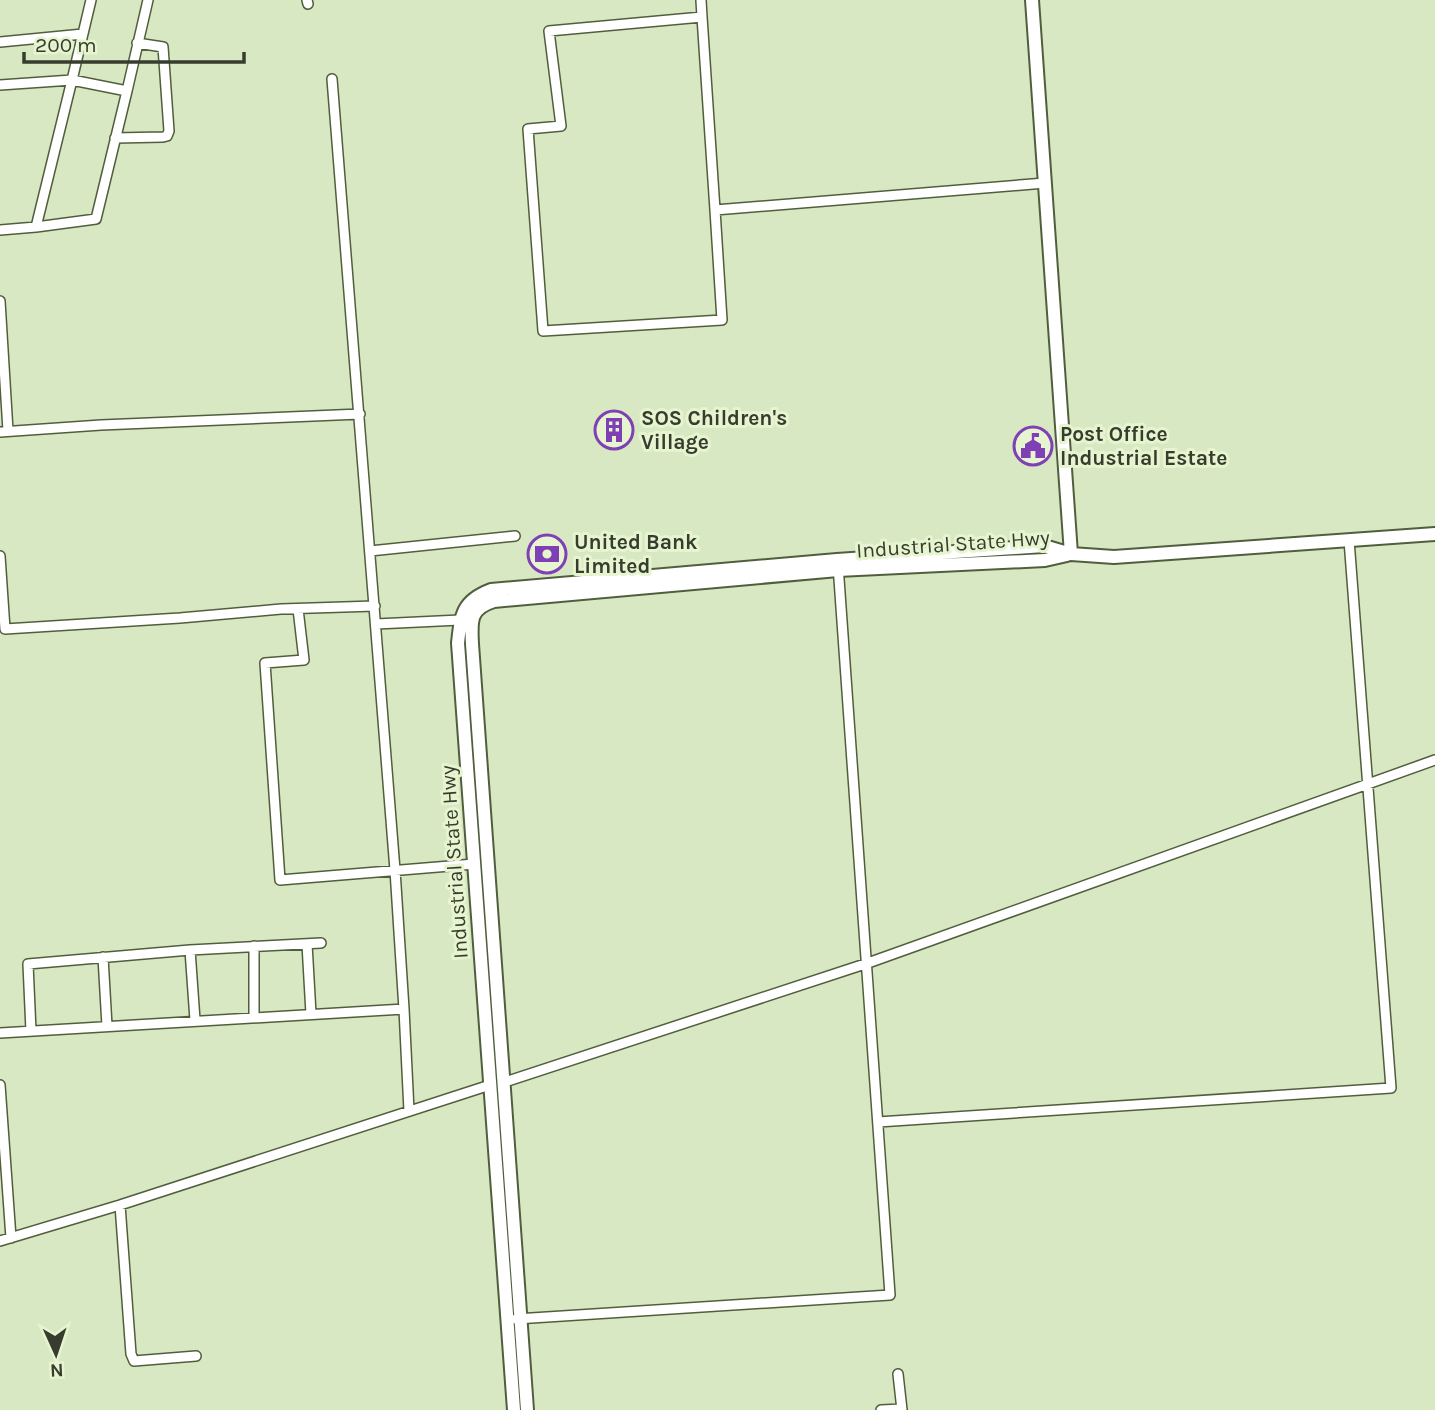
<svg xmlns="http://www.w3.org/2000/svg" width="1435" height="1410" font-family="Karla,sans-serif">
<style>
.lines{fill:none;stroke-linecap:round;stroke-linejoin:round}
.street-casing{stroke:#515e3e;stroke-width:12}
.secondary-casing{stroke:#515e3e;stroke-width:16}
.street{stroke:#fff;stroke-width:9}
.secondary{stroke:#fff;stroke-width:12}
.labels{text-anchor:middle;stroke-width:6;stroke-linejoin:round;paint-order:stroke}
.poi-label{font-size:21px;font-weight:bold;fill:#373d2e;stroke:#e6f5d0;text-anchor:start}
.street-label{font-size:21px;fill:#373d2e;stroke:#e6f5d0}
</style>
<rect width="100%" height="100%" fill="#d8e8c3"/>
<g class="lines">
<defs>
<path id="street" d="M 307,0 L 308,4
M 701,0 L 702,17
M 0,42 L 83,34
M 332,79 L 395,870 L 404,1009
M 0,85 L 72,80 L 91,0
M 115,138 L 163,137 L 167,136 L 169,131 L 163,47 L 137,43
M 715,210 L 702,17 L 549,31 L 561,126 L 528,129 L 543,331 L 722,320 L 715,210 L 1045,183
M 36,227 L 96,219 L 127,91
M 0,230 L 36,227 L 72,80 L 127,91 L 148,0
M 0,301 L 8,431
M 0,432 L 101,425 L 360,414
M 370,551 L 515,536
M 0,556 L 5,629 L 180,618 L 281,609 L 375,606
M 298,609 L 304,660 L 265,663 L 280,880 L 474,864
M 376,624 L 460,620
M 307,944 L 311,1014
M 254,946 L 254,1017
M 190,950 L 195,1020
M 103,957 L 107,1026
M 31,1031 L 28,964 L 190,950 L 321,943
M 0,1033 L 404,1009 L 409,1111
M 505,1082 L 868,963 L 1435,760
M 0,1085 L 11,1238
M 878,1122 L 1391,1088 L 1349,540
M 120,1205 L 131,1354 L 134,1361 L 196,1356
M 0,1241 L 120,1205 L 490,1085
M 516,1319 L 890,1295 L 838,565
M 898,1374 L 902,1410
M 881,1410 L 902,1409"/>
<path id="secondary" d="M 1032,0 L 1071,554
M 514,1410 L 458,643 C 461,615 462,601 491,590 L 837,560 L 1044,546 L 1071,554 L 1114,557 L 1435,534
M 527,1410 L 472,644 C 471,621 469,609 494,601 L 838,570 L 1045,560 L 1067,555"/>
</defs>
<use href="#street" class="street-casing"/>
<use href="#secondary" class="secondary-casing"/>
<use href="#street" class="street"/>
<use href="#secondary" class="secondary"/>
</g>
<defs>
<symbol id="building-ring" viewBox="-11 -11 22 22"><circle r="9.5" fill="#e6f5d0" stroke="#8040b5" stroke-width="1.5"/><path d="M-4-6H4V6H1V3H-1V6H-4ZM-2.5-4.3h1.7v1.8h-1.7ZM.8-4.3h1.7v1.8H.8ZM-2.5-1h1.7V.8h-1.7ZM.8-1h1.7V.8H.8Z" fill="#8040b5"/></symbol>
<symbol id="civic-ring" viewBox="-11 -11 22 22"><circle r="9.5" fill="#e6f5d0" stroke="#8040b5" stroke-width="1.5"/><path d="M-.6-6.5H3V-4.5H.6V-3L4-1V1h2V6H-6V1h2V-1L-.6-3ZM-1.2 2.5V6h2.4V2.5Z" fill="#8040b5"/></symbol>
<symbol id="bank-ring" viewBox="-11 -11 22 22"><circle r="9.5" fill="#e6f5d0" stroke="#8040b5" stroke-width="1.5"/><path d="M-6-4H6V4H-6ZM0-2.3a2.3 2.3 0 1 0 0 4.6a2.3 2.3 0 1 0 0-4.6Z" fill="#8040b5"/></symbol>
</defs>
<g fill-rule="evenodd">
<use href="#building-ring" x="592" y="408" width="44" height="44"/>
<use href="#civic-ring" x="1011" y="424" width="44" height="44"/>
<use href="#bank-ring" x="525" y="532" width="44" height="44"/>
</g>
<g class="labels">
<g class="poi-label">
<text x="641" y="425">SOS Children's<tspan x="641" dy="24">Village</tspan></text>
<text x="1060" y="441">Post Office<tspan x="1060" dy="24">Industrial Estate</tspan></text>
<text x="574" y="549">United Bank<tspan x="574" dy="24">Limited</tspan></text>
</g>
<g class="street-label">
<text transform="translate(953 544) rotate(-4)" y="7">Industrial State Hwy</text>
<text transform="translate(454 862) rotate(-94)" y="7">Industrial State Hwy</text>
</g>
</g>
<g transform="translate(56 1354) rotate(177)" stroke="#e6f5d0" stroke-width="5" paint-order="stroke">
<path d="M0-5L12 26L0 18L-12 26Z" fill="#373d2e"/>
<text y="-10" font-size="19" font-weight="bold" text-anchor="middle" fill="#373d2e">N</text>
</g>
<path d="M24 52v10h220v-10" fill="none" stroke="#373d2e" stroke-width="3.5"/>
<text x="35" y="52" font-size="21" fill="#373d2e" stroke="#e6f5d0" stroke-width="5" paint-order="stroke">200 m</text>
</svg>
